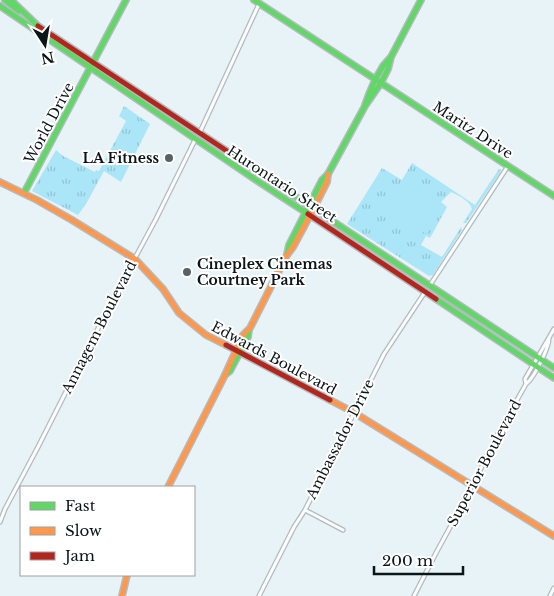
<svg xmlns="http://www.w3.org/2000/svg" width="554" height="596" font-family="'Libre Baskerville',serif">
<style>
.grass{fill:url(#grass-tufts)}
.pitch{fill:#aae5f8}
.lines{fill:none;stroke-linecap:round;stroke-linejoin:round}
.street-casing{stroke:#b2bbbf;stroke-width:5.5}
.fast-casing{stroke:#b2bbbf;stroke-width:8}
.slow-casing{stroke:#b2bbbf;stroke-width:8}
.jam-casing{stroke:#b2bbbf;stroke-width:8}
.street{stroke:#fcfdfe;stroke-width:3}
.fast{stroke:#63d668;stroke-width:5}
.slow{stroke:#ff974d;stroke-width:5}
.jam{stroke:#b3261e;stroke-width:5}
.poi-dot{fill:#586265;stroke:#fff;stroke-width:2}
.labels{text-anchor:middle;stroke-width:4;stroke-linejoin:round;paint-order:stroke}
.street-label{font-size:14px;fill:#0b1417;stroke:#fff}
.poi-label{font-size:14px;font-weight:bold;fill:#0b1417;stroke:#fff;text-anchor:end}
</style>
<defs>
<pattern id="grass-tufts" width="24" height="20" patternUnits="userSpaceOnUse" patternTransform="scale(1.25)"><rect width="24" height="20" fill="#aae5f8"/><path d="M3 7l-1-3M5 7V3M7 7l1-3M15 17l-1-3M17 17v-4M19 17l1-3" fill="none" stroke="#91c4d4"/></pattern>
</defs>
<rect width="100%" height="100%" fill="#e8f3f7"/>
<path class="grass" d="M 124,106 L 150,124 L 121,182 L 104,171 L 86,204 L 78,215 L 32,191 L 56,150 L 63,156 L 95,172 L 96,170 L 99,171 L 126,121 L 119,116 Z
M 412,163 L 475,205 L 499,169 L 501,169 L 500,173 L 466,223 L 463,223 L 472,209 C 469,200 459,196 451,192 L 441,202 L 447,207 L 430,238 L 426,236 L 421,245 L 442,257 L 461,227 L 462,230 L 433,275 L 429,276 L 347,224 L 382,168 L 402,180 Z"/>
<path class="pitch" d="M 404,184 L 443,209 L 426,234 L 388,209 Z"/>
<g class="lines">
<defs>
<path id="street" d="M 200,132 L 259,4
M 430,285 L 508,166
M 526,384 L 525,379 L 554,329
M 305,510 L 343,530
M 0,522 L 5,509 L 38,447 L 114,297 L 156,219 L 195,140
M 259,596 L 294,527 L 305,510 L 384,354 L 425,292
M 414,596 L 436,553 L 473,485 L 495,439 L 526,384 C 534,378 549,348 549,338
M 550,596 L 554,588"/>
<path id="fast" d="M 5,0 L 19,11
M 11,0 L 41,29
M 254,0 L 554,196
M 0,6 L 250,176 L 308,214
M 365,105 L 369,94 L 375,80 L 383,66 L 391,57 L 421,0
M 242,161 L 554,368
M 24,193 L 126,0
M 287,254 L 289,245 L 322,180 L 328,174 L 365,106 L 381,83 L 388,69 L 391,57
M 436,299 L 554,378
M 225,375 L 230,371 L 248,337 L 249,330"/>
<path id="slow" d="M 0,182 L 37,200 L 72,220 L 135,259 L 163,289 L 179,313 L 206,335 L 226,345
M 330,400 L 353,412 L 554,536
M 168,487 L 225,375 L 243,335 L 250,328 L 287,255 L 293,247 L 314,208 L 327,182 L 328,174
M 122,596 L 127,575"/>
<path id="jam" d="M 38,26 L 242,161
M 308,214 L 436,299
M 226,345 L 330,400"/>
</defs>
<use href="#street" class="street-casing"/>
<use href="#fast" class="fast-casing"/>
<use href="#slow" class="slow-casing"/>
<use href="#jam" class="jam-casing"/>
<use href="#street" class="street"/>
<use href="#fast" class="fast"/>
<use href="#slow" class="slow"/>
<use href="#jam" class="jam"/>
</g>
<g class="poi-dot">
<circle cx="169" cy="158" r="5"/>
<circle cx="187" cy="272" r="5"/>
</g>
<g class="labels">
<g class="street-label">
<text transform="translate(49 123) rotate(-62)" y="5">World Drive</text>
<text transform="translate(473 130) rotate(33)" y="5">Maritz Drive</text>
<text transform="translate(282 184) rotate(33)" y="5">Hurontario Street</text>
<text transform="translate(99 327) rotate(-63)" y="5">Annagem Boulevard</text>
<text transform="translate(274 358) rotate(28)" y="5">Edwards Boulevard</text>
<text transform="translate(340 439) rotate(-63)" y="5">Ambassador Drive</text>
<text transform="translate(484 463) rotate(-62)" y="5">Superior Boulevard</text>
</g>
<g class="poi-label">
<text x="159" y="163">LA Fitness</text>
<text x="197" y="269" text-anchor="start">Cineplex Cinemas<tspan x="197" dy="16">Courtney Park</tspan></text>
</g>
</g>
<rect x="20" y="486" width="175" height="90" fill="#ffffff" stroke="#9da1a2"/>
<rect x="30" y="502" width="25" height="8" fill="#63d668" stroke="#9da1a2"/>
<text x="65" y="511" font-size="15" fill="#0b1417">Fast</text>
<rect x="30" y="527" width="25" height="8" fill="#ff974d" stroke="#9da1a2"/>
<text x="65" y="536" font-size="15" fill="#0b1417">Slow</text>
<rect x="30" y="552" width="25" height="8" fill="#b3261e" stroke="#9da1a2"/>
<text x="65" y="561" font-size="15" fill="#0b1417">Jam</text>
<g transform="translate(45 45) rotate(168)" stroke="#ffffff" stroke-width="4" paint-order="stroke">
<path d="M0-4L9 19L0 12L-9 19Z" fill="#0b1417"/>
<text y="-8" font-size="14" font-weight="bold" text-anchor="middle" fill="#0b1417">N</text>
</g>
<path d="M374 566v8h89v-8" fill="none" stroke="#0b1417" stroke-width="2.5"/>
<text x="382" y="566" font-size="15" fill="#0b1417" stroke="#ffffff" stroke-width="4" paint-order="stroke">200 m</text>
</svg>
